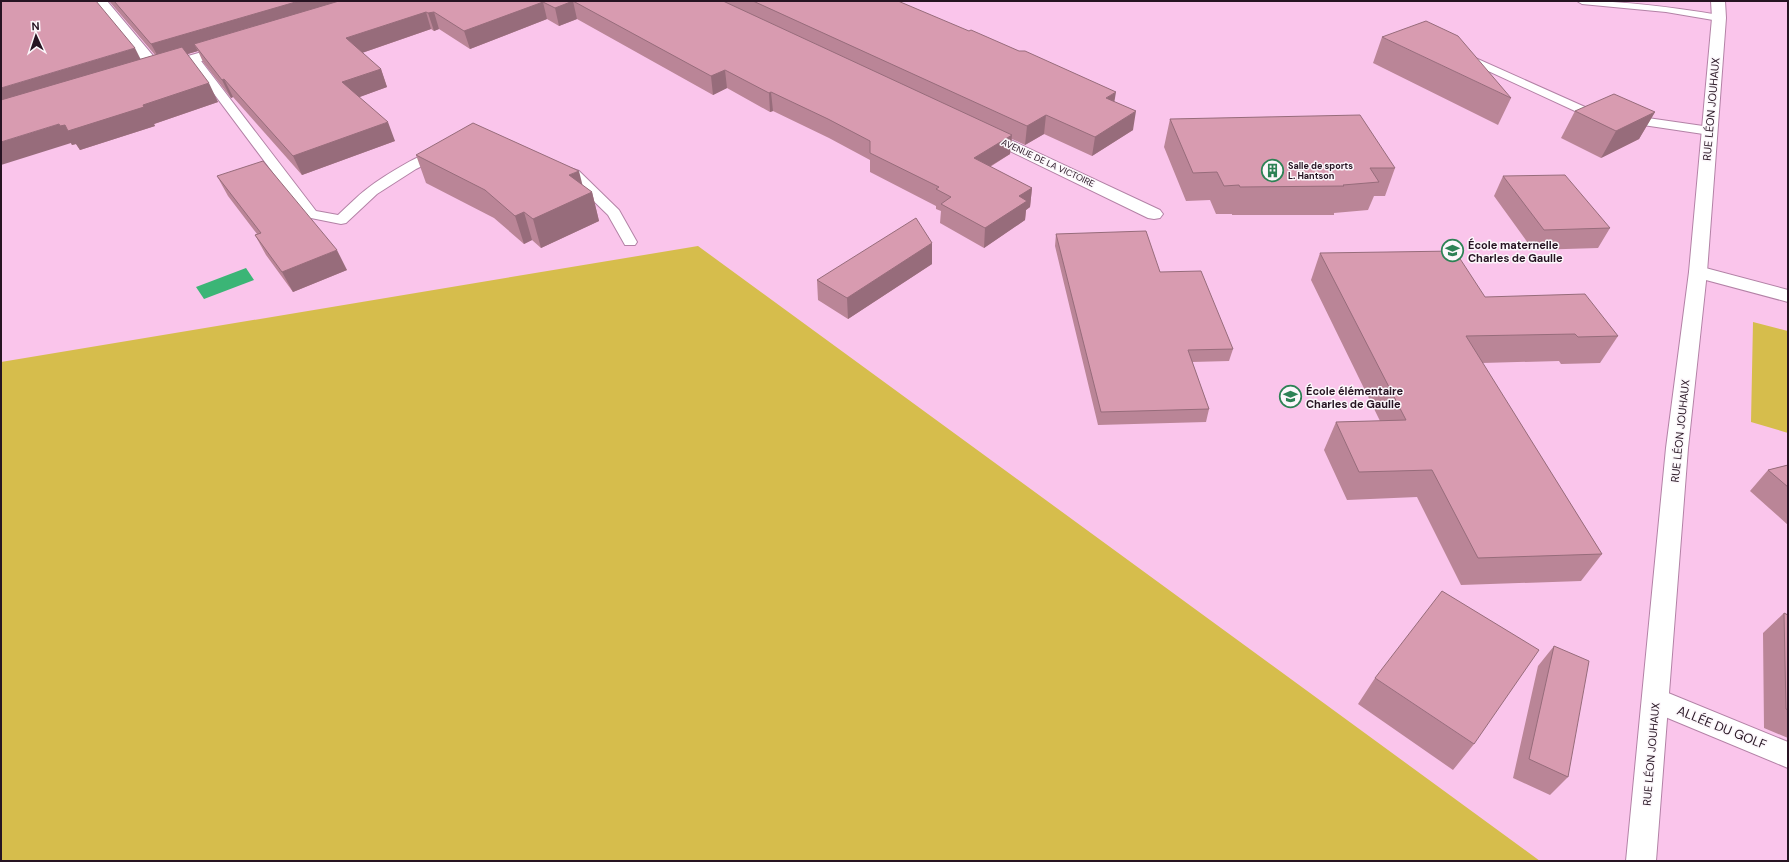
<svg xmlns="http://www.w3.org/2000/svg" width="1789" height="862" font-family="'DM Sans',sans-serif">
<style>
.green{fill:#d6bd4c}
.water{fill:#3bb576}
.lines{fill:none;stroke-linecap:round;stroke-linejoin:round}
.lane-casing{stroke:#b382a6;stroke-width:2}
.street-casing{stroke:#b382a6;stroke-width:2}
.secondary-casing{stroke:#b382a6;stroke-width:2}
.lane{fill:#fff;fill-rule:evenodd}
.street{fill:#fff;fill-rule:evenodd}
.secondary{fill:#fff;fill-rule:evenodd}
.wall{fill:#ba8597}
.shaded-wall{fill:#976c7b}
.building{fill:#d89bb0;stroke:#976c7b}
.labels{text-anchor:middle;stroke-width:3;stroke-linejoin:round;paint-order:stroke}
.far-street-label{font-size:9px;fill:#261422;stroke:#fcf7fb}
.far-poi-label{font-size:9px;font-weight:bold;fill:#261422;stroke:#fcf7fb;text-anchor:start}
.street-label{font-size:11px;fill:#261422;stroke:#fcf7fb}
.poi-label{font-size:11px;font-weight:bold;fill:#261422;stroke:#fcf7fb;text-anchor:start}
.near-street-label{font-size:13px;fill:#261422;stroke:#fcf7fb}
</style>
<rect width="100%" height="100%" fill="#fac5eb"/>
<path class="green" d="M 698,246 L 1540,861 L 1,861 L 1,362 Z
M 1753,322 L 1788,331 L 1788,433 L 1751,422 Z"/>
<path class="water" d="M 246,268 L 254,280 L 204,299 L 196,287 Z"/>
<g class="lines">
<defs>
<path id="lane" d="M 1577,1 C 1625,1 1671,7 1719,15 L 1724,18 L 1719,21 L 1666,12 L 1582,4 Z
M 1462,52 L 1594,111 L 1607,112 L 1609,115 L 1607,118 L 1603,119 L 1588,117 L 1458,57 L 1456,55 Z
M 194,56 L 198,57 L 316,211 L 338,215 C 348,206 357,196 368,188 C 381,178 431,146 444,149 L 446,152 L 444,155 L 416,169 L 377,194 L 346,223 L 341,224 L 306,217 L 188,59 Z
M 1627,115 L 1710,127 L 1714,128 L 1716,131 L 1714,134 L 1710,135 L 1623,122 L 1621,119 L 1623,116 Z
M 564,166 L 579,171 L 619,210 L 637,242 L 635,245 L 625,245 L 608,215 L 569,177 L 559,173 L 558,170 L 559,167 Z"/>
<path id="street" d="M 93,1 L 107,1 L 160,64 L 230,44 L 235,45 L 237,48 L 235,51 L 162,73 L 157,74 L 152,73 Z
M 985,128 L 1160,210 L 1163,214 L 1160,218 L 1154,219 L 1148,218 L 979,136 L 977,133 L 979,130 Z
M 1698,266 L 1788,290 L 1788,302 L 1691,276 L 1689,272 L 1691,268 Z
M 1656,688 L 1788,742 L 1788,768 L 1646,709 L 1642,700 L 1646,691 Z"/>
<path id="secondary" d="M 1711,1 L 1725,1 L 1726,18 L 1707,272 L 1688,448 L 1656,861 L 1626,861 L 1666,448 L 1689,272 L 1712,18 Z"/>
</defs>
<use href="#lane" class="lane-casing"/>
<use href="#street" class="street-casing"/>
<use href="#secondary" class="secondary-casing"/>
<use href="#lane" class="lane"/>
<use href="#street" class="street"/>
<use href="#secondary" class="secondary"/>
</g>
<path class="wall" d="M 109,1 L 898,1 L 1114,102 L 1133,130 L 1092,156 L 1044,134 L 1025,145 L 1012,139 L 1010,154 L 990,167 L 1032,188 L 1030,207 L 1026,210 L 1025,220 L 984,248 L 940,223 L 941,211 L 936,209 L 936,206 L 870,172 L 870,160 L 829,138 L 773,111 L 770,112 L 727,88 L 713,95 L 577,19 L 559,26 L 547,19 L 470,49 L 439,29 L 434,31 L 431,29 L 362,53 L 381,69 L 387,87 L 359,97 L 395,141 L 302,175 L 233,97 L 231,98 L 203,62 L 198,51 L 187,54 L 218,102 L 154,124 L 155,126 L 80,150 L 76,144 L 72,145 L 71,143 L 141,59 L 155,55 Z
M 1382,37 L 1511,98 L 1498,125 L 1373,63 Z
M 1575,111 L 1655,112 L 1639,139 L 1601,158 L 1561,138 Z
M 1170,119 L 1395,168 L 1385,196 L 1374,196 L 1368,210 L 1334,213 L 1334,215 L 1232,215 L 1232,214 L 1216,214 L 1210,200 L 1186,201 L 1164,147 Z
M 416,155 L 583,186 L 592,192 L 599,221 L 541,248 L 532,240 L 524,244 L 494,218 L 426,183 Z
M 217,176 L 347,270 L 293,292 L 266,255 L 255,235 L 257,234 L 228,196 Z
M 1503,176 L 1610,228 L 1598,248 L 1533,250 L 1494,196 Z
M 1056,234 L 1160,272 L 1233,349 L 1229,361 L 1192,362 L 1209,409 L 1206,422 L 1098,425 L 1055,246 Z
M 932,243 L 932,264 L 848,319 L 818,300 L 817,280 Z
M 1320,253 L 1618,336 L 1600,363 L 1561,364 L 1559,361 L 1482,363 L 1602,554 L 1581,581 L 1461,585 L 1417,497 L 1347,500 L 1324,450 L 1336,422 L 1380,421 L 1311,280 Z
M 1788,465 L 1788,525 L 1750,491 L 1768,470 Z
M 1784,613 L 1788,615 L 1788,738 L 1764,728 L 1763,633 Z
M 1554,646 L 1568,777 L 1550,795 L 1513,778 L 1538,666 Z
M 1375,678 L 1474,744 L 1453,770 L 1358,704 Z"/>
<path class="shaded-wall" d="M 299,1 L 365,1 L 194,44 L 198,51 L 161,62 L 151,44 Z
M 573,1 L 577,19 L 559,26 L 555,8 Z
M 543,2 L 547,19 L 470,49 L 464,31 Z
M 426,12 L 431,29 L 353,56 L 346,38 Z
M 434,12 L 439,29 L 434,31 L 428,13 Z
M 135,48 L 144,66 L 1,111 L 1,88 Z
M 381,69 L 387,87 L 349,101 L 342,82 Z
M 725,70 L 727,88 L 713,95 L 711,76 Z
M 224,79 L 233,97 L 231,98 L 222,80 Z
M 209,83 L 218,102 L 154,124 L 155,126 L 80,150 L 76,144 L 72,145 L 71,143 L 1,165 L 1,142 L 59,124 L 143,105 Z
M 771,92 L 773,111 L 770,112 L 769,93 Z
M 1116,92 L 1113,110 L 1106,98 Z
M 1136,111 L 1133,130 L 1092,156 L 1095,137 Z
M 1655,112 L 1639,139 L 1601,158 L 1616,131 Z
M 1046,115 L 1044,134 L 1025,145 L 1027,126 Z
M 388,122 L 395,141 L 302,175 L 293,156 Z
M 1012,135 L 1010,154 L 972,177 L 974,158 Z
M 579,171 L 585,195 L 592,192 L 599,221 L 541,248 L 533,219 L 569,175 Z
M 1032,188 L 1030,207 L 1026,210 L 1025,220 L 984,248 L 985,228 L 1019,196 Z
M 524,212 L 532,240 L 524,244 L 515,216 Z
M 932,243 L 932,264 L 848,319 L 847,298 Z
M 337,250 L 347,270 L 293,292 L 282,272 Z"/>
<path class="building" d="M 1,1 L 96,1 L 135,48 L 1,88 Z
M 114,1 L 299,1 L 151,44 Z
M 339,1 L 723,1 L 1012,135 L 974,158 L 1032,188 L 1019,196 L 1027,201 L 985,228 L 941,204 L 951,197 L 936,189 L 939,187 L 870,153 L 870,141 L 828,119 L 771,92 L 769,93 L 725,70 L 711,76 L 573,1 L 555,8 L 543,2 L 464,31 L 434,12 L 428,13 L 426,12 L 346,38 L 381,69 L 342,82 L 388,122 L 293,156 L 224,79 L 222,80 L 194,44 Z
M 753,1 L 898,1 L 969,31 L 971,30 L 1019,51 L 1025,51 L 1116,92 L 1106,98 L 1136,111 L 1095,137 L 1046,115 L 1027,126 Z
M 1426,21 L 1458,36 L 1511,98 L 1382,37 Z
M 182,47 L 209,83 L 143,105 L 144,107 L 68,131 L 65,125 L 60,126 L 59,124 L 1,142 L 1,100 Z
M 1614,94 L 1655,112 L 1616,131 L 1575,111 Z
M 1360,115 L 1395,168 L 1370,168 L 1379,182 L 1343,185 L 1344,186 L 1240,187 L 1239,185 L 1224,186 L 1217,172 L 1193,173 L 1170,119 Z
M 473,123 L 579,171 L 569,175 L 592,192 L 533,219 L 524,212 L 515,216 L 485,190 L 416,155 Z
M 263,161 L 337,250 L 282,272 L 255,235 L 261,233 L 217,176 Z
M 1565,175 L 1610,228 L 1544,230 L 1503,176 Z
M 916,218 L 932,243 L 847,298 L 817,280 Z
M 1146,231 L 1160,272 L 1201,271 L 1233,349 L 1188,350 L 1209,409 L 1101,412 L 1056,234 Z
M 1455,251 L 1485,297 L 1585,294 L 1618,336 L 1578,337 L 1575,334 L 1466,336 L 1602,554 L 1478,558 L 1432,470 L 1359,472 L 1336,422 L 1406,420 L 1320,253 Z
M 1788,465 L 1788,487 L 1768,470 Z
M 1442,591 L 1539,650 L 1474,744 L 1375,678 Z
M 1784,613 L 1788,615 L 1788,710 L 1786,709 Z
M 1554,646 L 1589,661 L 1568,777 L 1529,759 Z"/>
<defs>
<symbol id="building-ring" viewBox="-11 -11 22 22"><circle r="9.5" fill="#fcf7fb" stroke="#2d8255" stroke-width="1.5"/><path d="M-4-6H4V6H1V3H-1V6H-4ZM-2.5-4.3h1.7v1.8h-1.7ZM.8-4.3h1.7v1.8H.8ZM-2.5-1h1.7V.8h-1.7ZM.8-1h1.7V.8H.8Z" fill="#2d8255"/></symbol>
<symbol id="school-ring" viewBox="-11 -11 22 22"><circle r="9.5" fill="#fcf7fb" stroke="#2d8255" stroke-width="1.5"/><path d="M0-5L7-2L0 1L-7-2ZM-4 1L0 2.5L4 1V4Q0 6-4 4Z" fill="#2d8255"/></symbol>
</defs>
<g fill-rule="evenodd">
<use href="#building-ring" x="1260" y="158" width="25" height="25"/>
<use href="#school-ring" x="1440" y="238" width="25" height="25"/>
<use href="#school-ring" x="1278" y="384" width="25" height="25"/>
</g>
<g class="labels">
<g class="far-street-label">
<text transform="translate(1048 163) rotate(25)" y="3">AVENUE DE LA VICTOIRE</text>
</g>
<g class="far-poi-label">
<text x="1288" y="169">Salle de sports<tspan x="1288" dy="10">L. Hantson</tspan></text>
</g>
<g class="street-label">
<text transform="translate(1711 109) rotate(-85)" y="4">RUE LÉON JOUHAUX</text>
<text transform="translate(1680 431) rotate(-84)" y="4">RUE LÉON JOUHAUX</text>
<text transform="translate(1651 754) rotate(-85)" y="4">RUE LÉON JOUHAUX</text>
</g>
<g class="poi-label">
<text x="1468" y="249">École maternelle<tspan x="1468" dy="13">Charles de Gaulle</tspan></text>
<text x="1306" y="395">École élémentaire<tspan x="1306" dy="13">Charles de Gaulle</tspan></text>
</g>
<g class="near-street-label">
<text transform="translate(1722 727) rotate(22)" y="5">ALLÉE DU GOLF</text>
</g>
</g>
<rect width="1789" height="862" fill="none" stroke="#261422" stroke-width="4"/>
<g transform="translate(36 36) rotate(357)" stroke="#fcf7fb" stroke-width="3" paint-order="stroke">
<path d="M0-3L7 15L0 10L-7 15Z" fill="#261422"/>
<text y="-6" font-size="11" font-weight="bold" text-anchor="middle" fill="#261422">N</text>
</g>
</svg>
